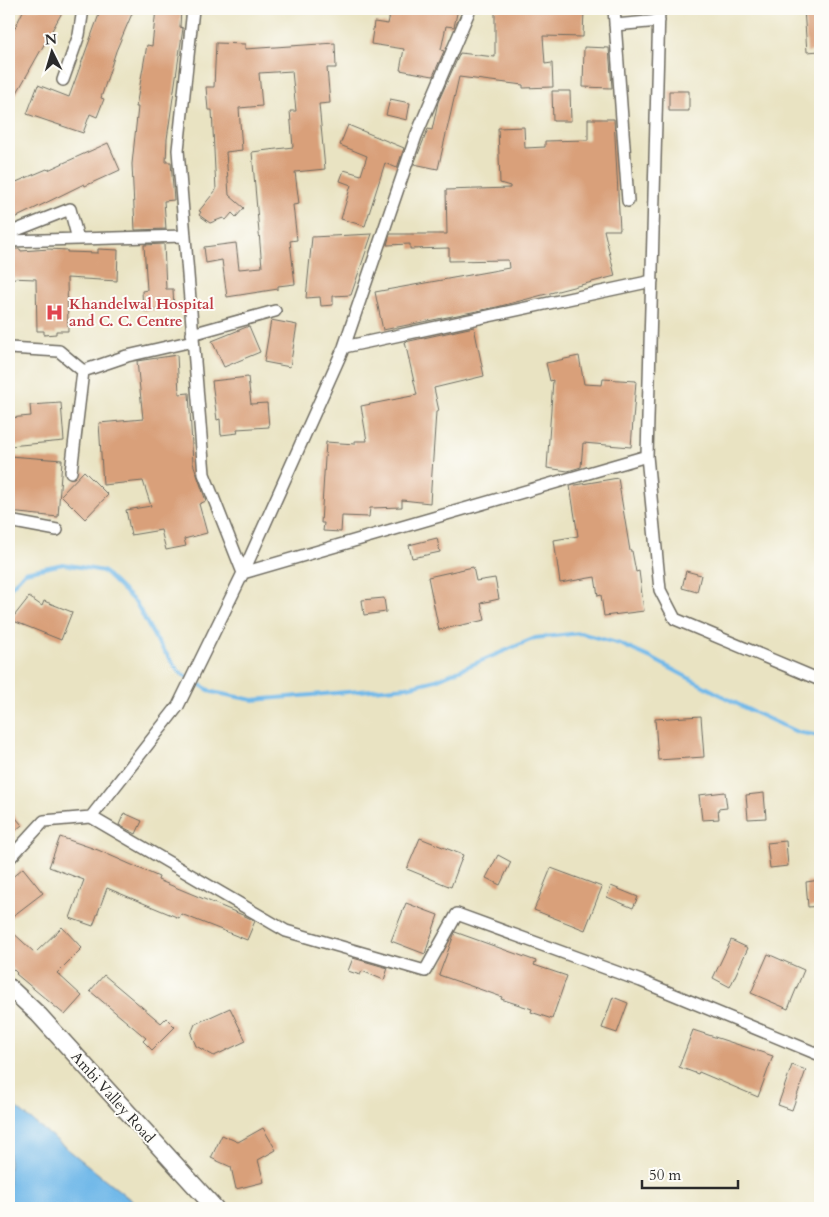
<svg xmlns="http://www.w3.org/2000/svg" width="829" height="1217" font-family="Cardo,serif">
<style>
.water{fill:#72b9e9;stroke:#4e728a}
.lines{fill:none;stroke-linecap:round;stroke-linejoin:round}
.stream{stroke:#72b9e9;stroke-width:4}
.building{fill:#d9a07a}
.street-casing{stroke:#6e6b60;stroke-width:14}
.secondary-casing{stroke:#6e6b60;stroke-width:19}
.street{stroke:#fff;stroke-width:11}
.secondary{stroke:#fff;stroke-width:16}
.labels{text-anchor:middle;stroke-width:4;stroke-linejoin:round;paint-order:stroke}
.health-label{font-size:15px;font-weight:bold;fill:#be3a42;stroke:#fdfcf7;text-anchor:start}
.street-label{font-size:15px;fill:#2b2b2b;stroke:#fdfcf7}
</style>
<rect width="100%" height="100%" fill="#fdfcf7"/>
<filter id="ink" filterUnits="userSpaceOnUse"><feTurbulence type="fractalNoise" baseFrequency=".02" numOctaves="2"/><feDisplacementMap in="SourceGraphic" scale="10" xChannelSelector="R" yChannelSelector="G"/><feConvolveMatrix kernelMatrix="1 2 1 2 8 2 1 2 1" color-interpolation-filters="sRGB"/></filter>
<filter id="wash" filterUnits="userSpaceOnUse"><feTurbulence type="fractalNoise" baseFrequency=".0096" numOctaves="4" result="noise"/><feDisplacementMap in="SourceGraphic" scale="20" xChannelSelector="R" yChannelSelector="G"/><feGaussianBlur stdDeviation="1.12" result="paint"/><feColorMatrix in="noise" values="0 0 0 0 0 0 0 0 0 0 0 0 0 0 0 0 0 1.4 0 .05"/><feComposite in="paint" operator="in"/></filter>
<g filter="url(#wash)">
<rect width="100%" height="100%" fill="#e9e3c2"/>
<path class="water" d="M 9,1102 L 141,1208 L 9,1208 Z"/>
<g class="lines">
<path class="stream" d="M 9,589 L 25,572 L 63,564 L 103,571 L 136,603 L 155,638 L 179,672 L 212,692 L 253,700 L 407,687 L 436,680 L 535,638 L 580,633 L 620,644 L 653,659 L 745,708 L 797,732 L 820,736"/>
</g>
<g id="blocks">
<path class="building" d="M 24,9 L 64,9 L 9,107 L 9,40 Z
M 101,9 L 134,9 L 116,51 L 101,98 L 104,99 L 97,117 L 90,114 L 83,133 L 27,114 L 38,85 L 69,97 Z
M 156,9 L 181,9 L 180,27 L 183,28 L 167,139 L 166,162 L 171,162 L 174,200 L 164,201 L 166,229 L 135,230 L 132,164 L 138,107 L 136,107 L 147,45 L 152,46 Z
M 391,9 L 458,9 L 454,27 L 446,26 L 441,50 L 444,51 L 433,76 L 400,70 L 404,49 L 371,44 L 374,22 L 388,24 Z
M 495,9 L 584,9 L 583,37 L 543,36 L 545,64 L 552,63 L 553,87 L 523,88 L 523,85 L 459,77 L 438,169 L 414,164 L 428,129 L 432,130 L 438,102 L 460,53 L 495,57 Z
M 804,9 L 820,9 L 820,51 L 807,52 Z
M 216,43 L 245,44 L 245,49 L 335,43 L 336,68 L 327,68 L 330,103 L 319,104 L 325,169 L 295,172 L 299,204 L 293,205 L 297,240 L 290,241 L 295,284 L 278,286 L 278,289 L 227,297 L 222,260 L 206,263 L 204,247 L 236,243 L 239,269 L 262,267 L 252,152 L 293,147 L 290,111 L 296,111 L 292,71 L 259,73 L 262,106 L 239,108 L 242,150 L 226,152 L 229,195 L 244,208 L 236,217 L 232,213 L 226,220 L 223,218 L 210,223 L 199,215 L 201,212 L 199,211 L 216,190 L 212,110 L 208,110 L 206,87 L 214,87 Z
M 584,47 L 609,48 L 612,88 L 583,87 Z
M 552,91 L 570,91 L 571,121 L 553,121 Z
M 669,91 L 689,91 L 689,111 L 669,111 Z
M 390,99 L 410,103 L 407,120 L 386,115 Z
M 588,119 L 614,119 L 620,230 L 604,230 L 615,276 L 497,307 L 383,330 L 375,292 L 509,268 L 508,260 L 449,261 L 449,248 L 410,249 L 410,244 L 387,245 L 390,234 L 447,234 L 446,190 L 510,188 L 510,186 L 500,183 L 498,128 L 524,127 L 525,148 L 545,147 L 545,141 L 588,140 Z
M 348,125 L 404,148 L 397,168 L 385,163 L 365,226 L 341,219 L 351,185 L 340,181 L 344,170 L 361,175 L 367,156 L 340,145 Z
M 108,143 L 120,170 L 85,186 L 84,184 L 9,221 L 9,185 L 47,169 L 48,170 Z
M 372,234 L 351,295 L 333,296 L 333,305 L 321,306 L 320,297 L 306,298 L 312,237 Z
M 164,244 L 166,289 L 173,289 L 174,309 L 143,311 L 142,291 L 147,290 L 144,245 Z
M 9,249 L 20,249 L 21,251 L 49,249 L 67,250 L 67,252 L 98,253 L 98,249 L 118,250 L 117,281 L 67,278 L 68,331 L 56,331 L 56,334 L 44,335 L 44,331 L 37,331 L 36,279 L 9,278 Z
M 271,320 L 297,325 L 290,367 L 264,362 Z
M 249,326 L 260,352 L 224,367 L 212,341 Z
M 474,327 L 484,376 L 434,388 L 439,411 L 436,412 L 430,503 L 402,500 L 402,507 L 370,508 L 369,517 L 342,516 L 341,532 L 323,531 L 324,523 L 321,523 L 326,442 L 355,444 L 355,441 L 367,441 L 361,406 L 417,395 L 405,342 Z
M 177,355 L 179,394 L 189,393 L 193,463 L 206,501 L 199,504 L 207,533 L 184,539 L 186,546 L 166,550 L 161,530 L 131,535 L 126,510 L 151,506 L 143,481 L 103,485 L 99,423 L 143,419 L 137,361 Z
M 579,356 L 584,384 L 602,385 L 603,379 L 636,381 L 631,447 L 583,443 L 581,467 L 568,471 L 547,468 L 553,380 L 550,381 L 546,363 Z
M 248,377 L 251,404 L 267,403 L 269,427 L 237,429 L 238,433 L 221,435 L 220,419 L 217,420 L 212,381 Z
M 61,403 L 64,441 L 9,446 L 9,418 L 31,416 L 30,405 Z
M 9,456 L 62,460 L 58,517 L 9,512 Z
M 84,471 L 108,495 L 85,519 L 61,495 Z
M 618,478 L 630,551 L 632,551 L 636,572 L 639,571 L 644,611 L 604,616 L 601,595 L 598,596 L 595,577 L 560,583 L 554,540 L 578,536 L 570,486 Z
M 437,538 L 440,552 L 412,558 L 409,545 Z
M 473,567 L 476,581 L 495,578 L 499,599 L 481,603 L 485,620 L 439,630 L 428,577 Z
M 686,571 L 701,575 L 697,592 L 682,588 Z
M 29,597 L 42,606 L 44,601 L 72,612 L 61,640 L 11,620 Z
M 384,598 L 386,612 L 364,615 L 362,600 Z
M 701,716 L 704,757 L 658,760 L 655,719 Z
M 725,792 L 727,808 L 718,809 L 719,819 L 702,820 L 699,795 Z
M 764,793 L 766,818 L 748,819 L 746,795 Z
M 9,810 L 22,825 L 9,836 Z
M 124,813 L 142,821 L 136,834 L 119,825 Z
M 60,837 L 98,850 L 159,877 L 158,880 L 245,916 L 255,921 L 247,940 L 181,914 L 179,918 L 107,888 L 93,926 L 70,918 L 84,880 L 49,867 Z
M 420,838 L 463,855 L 451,887 L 407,869 Z
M 786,841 L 788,866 L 770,868 L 767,843 Z
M 498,855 L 511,862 L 500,885 L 486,878 Z
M 23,868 L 43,893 L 9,919 L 9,880 Z
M 551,868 L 602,887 L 585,930 L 534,910 Z
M 820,880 L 820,906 L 808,907 L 806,882 Z
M 611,886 L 638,897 L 633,908 L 607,897 Z
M 406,903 L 438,915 L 425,954 L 391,941 Z
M 62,927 L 82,948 L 57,973 L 82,996 L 65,1015 L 16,974 L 17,973 L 9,965 L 9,929 L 35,953 Z
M 455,932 L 536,961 L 534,965 L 567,976 L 552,1019 L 531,1012 L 532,1009 L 501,999 L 502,997 L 439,975 Z
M 731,940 L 748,948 L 730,987 L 713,978 Z
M 768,954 L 804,970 L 788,1009 L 751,993 Z
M 353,958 L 388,968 L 384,980 L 362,971 L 360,975 L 348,971 Z
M 104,975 L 161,1023 L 166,1018 L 175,1027 L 152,1050 L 143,1041 L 146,1038 L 90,991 Z
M 613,997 L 628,1003 L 617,1033 L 602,1028 Z
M 230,1008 L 246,1041 L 214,1056 L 196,1046 L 191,1034 L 195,1024 Z
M 693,1030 L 773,1056 L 758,1097 L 699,1072 L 698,1074 L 679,1067 Z
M 792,1065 L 806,1070 L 792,1110 L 778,1105 Z
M 263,1128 L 276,1150 L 258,1160 L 264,1182 L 236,1189 L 231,1167 L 211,1158 L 222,1135 L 238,1142 Z"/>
</g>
</g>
<g filter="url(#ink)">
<use href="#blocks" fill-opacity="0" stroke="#6e6b60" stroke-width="1"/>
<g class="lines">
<defs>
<path id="street" d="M 193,9 L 178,150 L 204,474 L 243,573 L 647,456 L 659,9
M 614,9 L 628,201
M 615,25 L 659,21
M 63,80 L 79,35 L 83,9
M 9,233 L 70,209 L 78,239
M 9,241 L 184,236
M 192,334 L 275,311
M 344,347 L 652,281
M 9,348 L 59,351 L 83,371 L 127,356 L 193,341
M 647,456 L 660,590 L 675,619 L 820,680
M 71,472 L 83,371
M 9,521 L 57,530
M 91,817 L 286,931 L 425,971 L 457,914 L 641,981 L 820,1055
M 9,859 L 44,821 L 91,817 L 178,706 L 243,573 L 344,347 L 416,136 L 470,9"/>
<path id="secondary" d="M 9,987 L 39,1015 L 215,1208"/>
</defs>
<use href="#street" class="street-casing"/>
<use href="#secondary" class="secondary-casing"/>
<use href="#street" class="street"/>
<use href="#secondary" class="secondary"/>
</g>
</g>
<defs>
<symbol id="hospital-bare" viewBox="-9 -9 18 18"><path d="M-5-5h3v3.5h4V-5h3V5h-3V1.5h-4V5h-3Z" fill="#e0444e" stroke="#fdfcf7" stroke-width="2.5" paint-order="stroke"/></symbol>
</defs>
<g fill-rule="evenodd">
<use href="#hospital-bare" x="42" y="300" width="25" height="25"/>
</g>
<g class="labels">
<g class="health-label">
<text x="69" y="309">Khandelwal Hospital<tspan x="69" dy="17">and C. C. Centre</tspan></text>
</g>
<g class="street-label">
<text transform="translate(113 1097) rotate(48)" y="5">Ambi Valley Road</text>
</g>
</g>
<rect width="829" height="1217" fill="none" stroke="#fdfcf7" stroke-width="30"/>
<g transform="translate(52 52) rotate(355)" stroke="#fdfcf7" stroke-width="4" paint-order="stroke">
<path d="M0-4L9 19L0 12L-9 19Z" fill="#2b2b2b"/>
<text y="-8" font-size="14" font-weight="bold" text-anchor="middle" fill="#2b2b2b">N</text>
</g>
<path d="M642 1180v8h96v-8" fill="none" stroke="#2b2b2b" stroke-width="2.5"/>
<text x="649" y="1180" font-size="15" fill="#2b2b2b" stroke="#fdfcf7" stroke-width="4" paint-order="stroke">50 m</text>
</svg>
